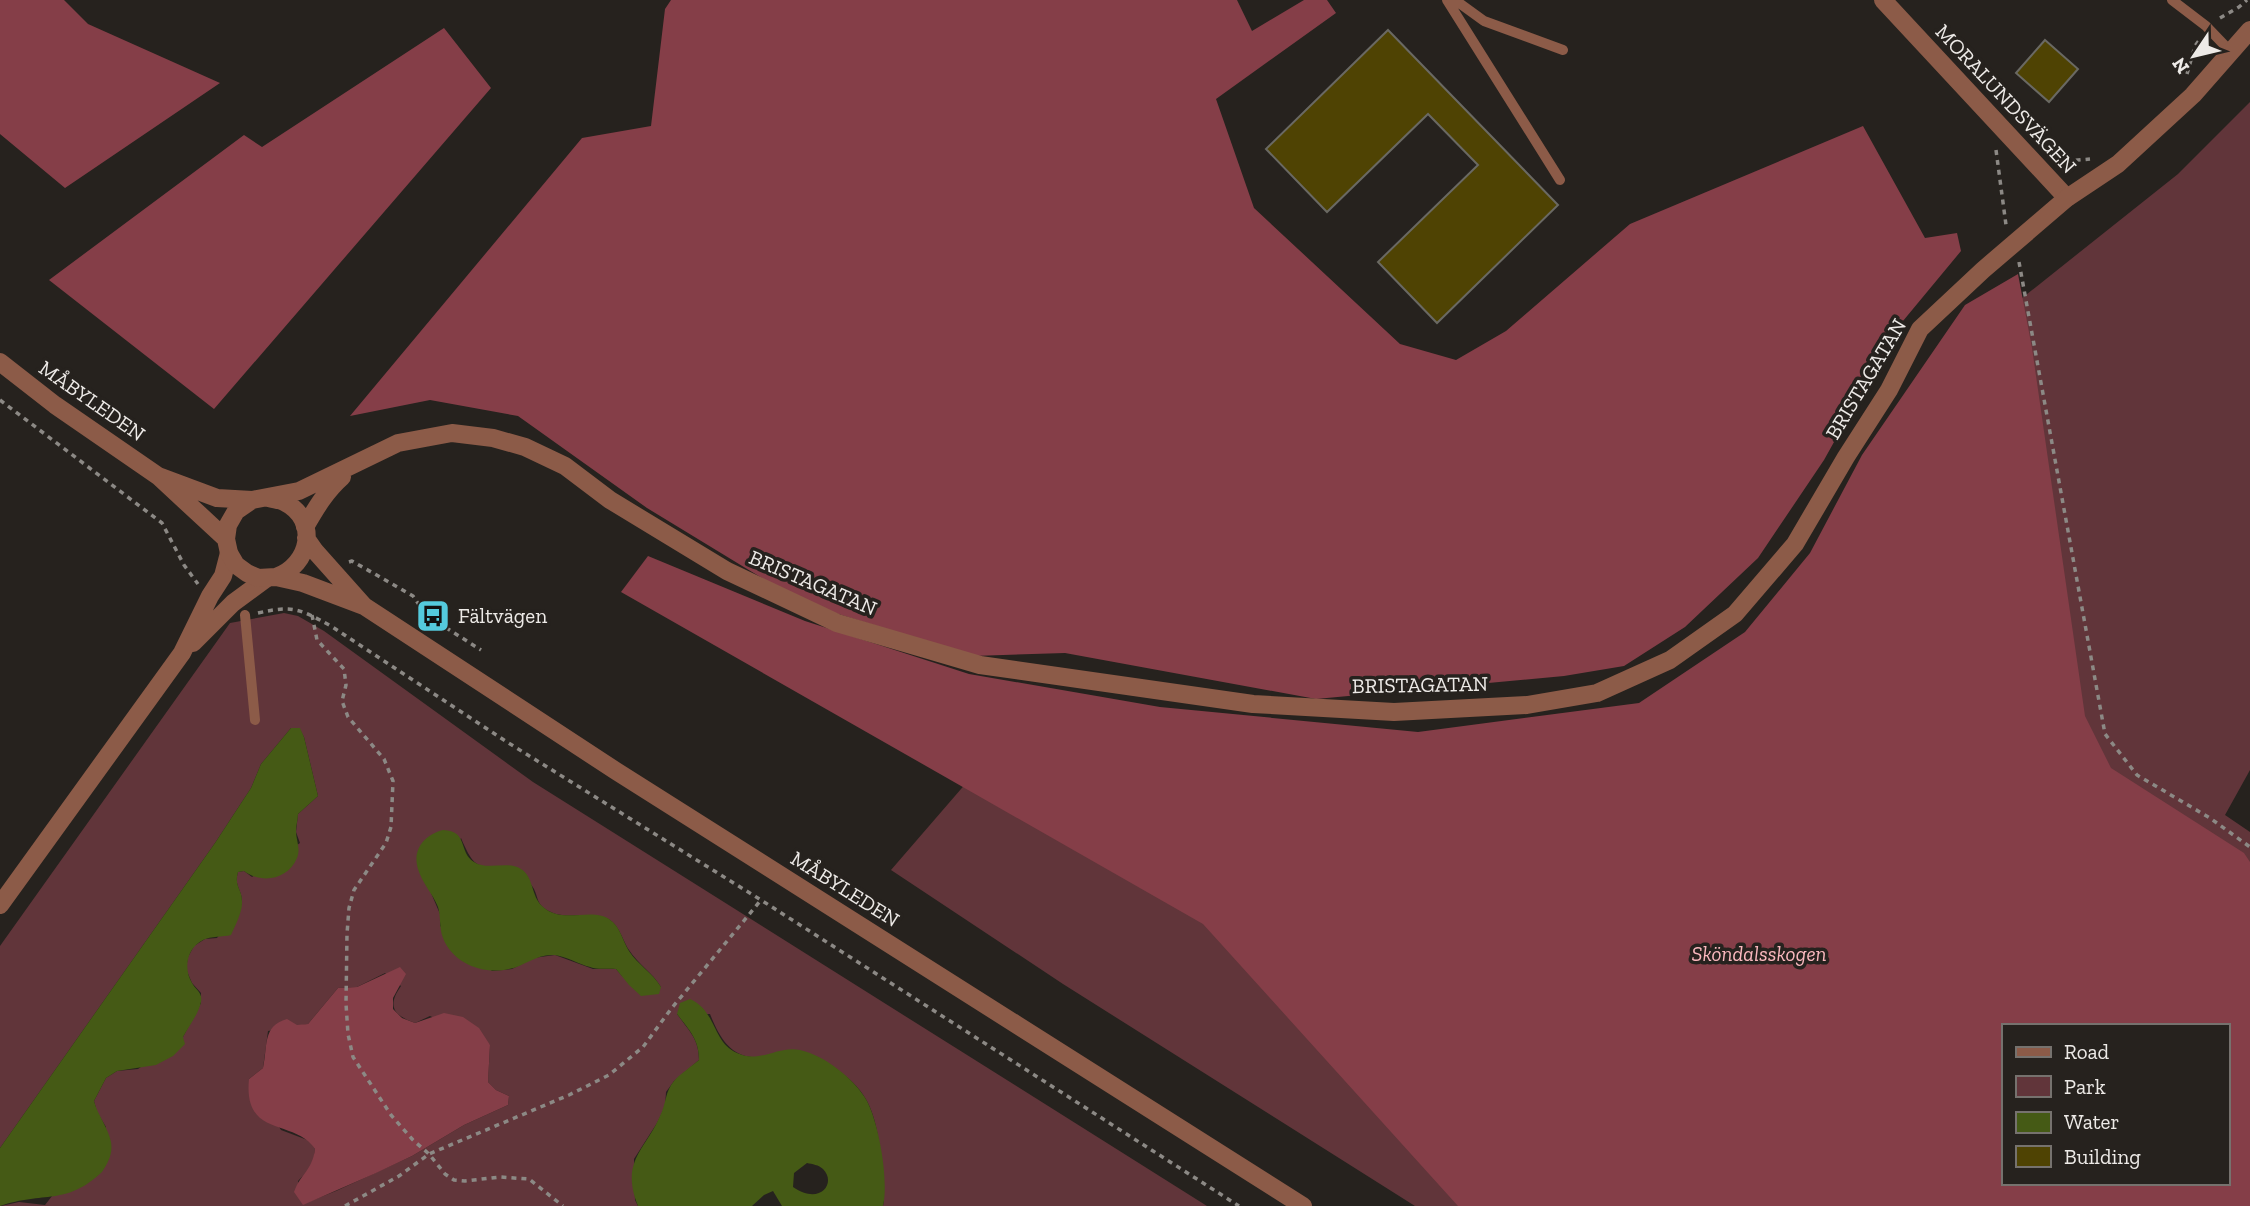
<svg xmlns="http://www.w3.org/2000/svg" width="2250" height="1206" font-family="'Zilla Slab',serif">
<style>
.green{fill:#61353a;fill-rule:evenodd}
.forest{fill:#853e48;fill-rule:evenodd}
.water{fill:#455a15;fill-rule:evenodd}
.building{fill:#4f4303;stroke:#6a6963;stroke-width:2}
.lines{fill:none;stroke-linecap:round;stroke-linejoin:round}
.path{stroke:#8c8985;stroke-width:3.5;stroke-dasharray:5 5;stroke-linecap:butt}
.service{stroke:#8c5b48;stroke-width:10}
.minor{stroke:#8c5b48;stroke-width:18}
.tertiary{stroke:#8c5b48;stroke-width:18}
.labels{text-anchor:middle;stroke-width:7;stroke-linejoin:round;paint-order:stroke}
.street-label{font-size:21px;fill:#edeae7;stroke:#26221e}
.poi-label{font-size:21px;fill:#edeae7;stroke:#26221e;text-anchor:start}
.park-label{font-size:21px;font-style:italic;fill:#fab8be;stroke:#26221e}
</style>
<rect width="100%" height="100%" fill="#26221e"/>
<path class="green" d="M 2250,102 L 2250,770 L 2225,815 L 2250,832 L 2250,1206 L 1415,1206 L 1063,984 L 891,870 L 1012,730 L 1257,773 L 1729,697 L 2002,314 L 2178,174 ZM 2003,1026 L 2227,1026 L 2227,1183 L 2003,1183 Z
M 284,613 L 298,616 L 324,631 L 533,782 L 1207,1206 L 883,1206 L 884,1201 C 881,1170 882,1130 867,1101 C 852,1072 814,1054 783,1052 C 776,1051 769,1056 762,1057 C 732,1060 720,1039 710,1014 L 677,1014 C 689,1031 699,1039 699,1060 L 674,1081 L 666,1092 L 665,1107 L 657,1123 L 634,1159 L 635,1200 L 638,1206 L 1,1206 L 19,1202 L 45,1205 L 106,1127 L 97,1112 L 94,1101 L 106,1078 L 117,1071 L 138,1069 L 183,1037 L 201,1003 L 201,993 L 192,983 L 186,969 L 188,957 L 194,946 L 205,939 L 217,938 C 223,930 243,909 242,900 C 241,888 234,886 238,872 L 244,871 L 252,877 L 300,843 L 296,832 L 298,814 L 318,796 L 304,737 L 299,728 L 291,728 L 261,764 L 251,788 L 215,843 L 0,1148 L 0,946 L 230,623 ZM 461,838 C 475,871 478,867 512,866 C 518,873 530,881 534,889 C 538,897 537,903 544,908 C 563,922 583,911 603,917 C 619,921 621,938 629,950 C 638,964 652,972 661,987 L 622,976 L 616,969 L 593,969 L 555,955 L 533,958 L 512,969 L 492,971 L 440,926 L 440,914 L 431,893 ZM 385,973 L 401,986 C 387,1006 393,1015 415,1023 L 430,1016 L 490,1045 L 488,1082 L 496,1090 L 509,1096 L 508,1105 L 464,1125 L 412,1156 L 336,1191 L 303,1204 L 298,1181 L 313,1165 L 315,1149 L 310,1141 L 281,1130 L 249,1079 L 263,1068 L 268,1031 L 308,1024 L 338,988 L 357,987 Z"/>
<path class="forest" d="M 0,0 L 64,0 L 88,24 L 220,83 L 65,188 L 0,134 Z
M 671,0 L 1237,0 L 1252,31 L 1304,0 L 1327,0 L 1336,13 L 1216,99 L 1254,208 L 1400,344 L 1456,360 L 1506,331 L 1630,224 L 1863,126 L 1925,238 L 1957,233 L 1961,251 L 1898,327 L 1824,460 L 1758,558 L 1685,627 L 1624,666 L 1564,676 L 1316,699 L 1065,653 L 973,656 L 803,603 L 647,508 L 518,416 L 430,400 L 350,416 L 582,138 L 651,126 L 665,9 Z
M 444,28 L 491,88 L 214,409 L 49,280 L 244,135 L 262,147 Z
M 2018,274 L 2032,348 L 2085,716 L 2111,768 L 2244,853 L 2250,862 L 2250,1206 L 1458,1206 L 1203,924 L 621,592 L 648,556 L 805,621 L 969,674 L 1160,707 L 1418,732 L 1639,703 L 1745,632 L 1810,553 L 1862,455 L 1965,305 ZM 2003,1026 L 2227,1026 L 2227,1183 L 2003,1183 Z
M 400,967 L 406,974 L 393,998 L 393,1009 L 402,1018 L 415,1023 L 444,1013 L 463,1017 L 479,1028 L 490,1045 L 488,1082 L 496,1090 L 509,1096 L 508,1105 L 464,1125 L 412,1156 L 376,1173 L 303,1205 L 294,1192 C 301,1173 312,1171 315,1149 C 295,1118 243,1139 249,1079 L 263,1068 C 268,1046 262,1026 287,1019 L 297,1025 L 308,1024 L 338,988 L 357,987 Z"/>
<path class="water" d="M 291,728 L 300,728 L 304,737 L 318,796 L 298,814 C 298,819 296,825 296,831 C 296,841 301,848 297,858 C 288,880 261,884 244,871 L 238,872 C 234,887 242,889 242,901 C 243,911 235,926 231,935 C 223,937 211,936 203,940 C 187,948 183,968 192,983 C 196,990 203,993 201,1002 C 199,1013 189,1026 183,1037 L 185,1044 L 173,1056 L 156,1065 L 117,1071 L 106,1078 L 94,1101 C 98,1116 108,1127 111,1142 C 113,1154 108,1163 102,1172 C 66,1206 44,1191 0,1206 L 0,1148 L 215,843 L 251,788 L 261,764 Z
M 443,830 C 469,831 458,852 474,862 C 488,871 507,860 521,869 C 534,877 531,896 542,906 C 561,925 591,907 609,919 C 621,927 622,940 629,951 C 638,965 652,972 661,987 L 659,994 L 641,996 L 629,985 L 616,969 C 608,968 598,970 590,967 C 578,964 566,956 554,955 C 536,954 525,966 509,969 C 484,975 453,964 443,938 C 439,928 441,917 438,907 C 433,894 422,883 418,869 C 412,850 424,835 443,830 Z
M 690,999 C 717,1011 712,1042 737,1053 C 760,1064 778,1045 800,1050 C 824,1055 855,1079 867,1101 C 879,1124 889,1181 883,1206 L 782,1206 L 773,1191 L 764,1195 L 752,1206 L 638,1206 C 620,1161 645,1151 660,1116 C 666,1105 665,1091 674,1081 C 681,1073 691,1067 699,1060 C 699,1039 689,1030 677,1014 L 680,1003 ZM 807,1163 C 812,1164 819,1165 823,1169 C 837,1183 820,1206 793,1187 L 794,1173 Z"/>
<path class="building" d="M 1388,30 L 1558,205 L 1437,323 L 1378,262 L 1478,165 L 1428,114 L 1327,212 L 1266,149 Z
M 2045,40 L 2078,69 L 2049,102 L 2016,73 Z"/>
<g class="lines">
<path class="path" d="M 2220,18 L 2239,7 L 2247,0
M 2187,74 L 2195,46 L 2200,39
M 1996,150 L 2006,225
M 2056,158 L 2068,161 L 2090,159
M 2019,262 L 2105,734 L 2137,775 L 2210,818 L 2250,847
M 0,400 L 162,523 L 184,565 L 198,584
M 349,562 L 352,561 L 413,596 L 426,615 L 481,650
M 258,613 C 293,605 300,609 331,626 L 507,742 L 761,900 L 1239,1206
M 312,615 L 317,640 L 344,669 L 346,685 L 342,701 L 348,717 L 384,759 L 393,781 L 391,827 L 386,843 L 354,890 L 349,908 L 347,934 L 346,1004 L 348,1034 L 353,1057 L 391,1115 L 413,1140 L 429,1154 L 445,1174 L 454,1180 L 465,1181 L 500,1177 L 529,1179 L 563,1206
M 345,1206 L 399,1176 L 429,1154 L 569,1095 L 609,1075 L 643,1047 L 671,1009 L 761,900"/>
<path class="service" d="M 1447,0 L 1560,180
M 1455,0 L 1484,21 L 1563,50
M 2172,0 L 2206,26 L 2231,52
M 245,615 L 255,720"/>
<path class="minor" d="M 1883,0 L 2067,198
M 193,643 L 233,603 L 267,578
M 0,905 L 182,653 L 210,596 L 223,576 L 229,553"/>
<path class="tertiary" d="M 0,362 L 55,405 L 158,476 L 226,539
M 158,476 L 217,498 L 252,500 L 299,491 L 398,443 L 452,433 L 493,438 L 525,447 L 565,466 L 610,500 L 727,571 L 837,623 L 980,665 L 1253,704 L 1394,712 L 1527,705 L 1597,693 L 1670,660 L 1735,614 L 1795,544 L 1846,457 L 1889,390 L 1920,329 L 1983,270 L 2067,198 L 2118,164 L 2193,95 L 2250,30
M 268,498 C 273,499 280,500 284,502 C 320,520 310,565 276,577
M 252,500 L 236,511 L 228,525 L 226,539 L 229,553 L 236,565 L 247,573 L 258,578 L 276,577 L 303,583 L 364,606 L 616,771 L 1303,1206
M 305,527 C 316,508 326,491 342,477
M 306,538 L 315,551 L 364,606"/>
</g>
<defs>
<symbol id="bus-square" viewBox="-11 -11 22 22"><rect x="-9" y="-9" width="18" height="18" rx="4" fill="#54cadd" stroke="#26221e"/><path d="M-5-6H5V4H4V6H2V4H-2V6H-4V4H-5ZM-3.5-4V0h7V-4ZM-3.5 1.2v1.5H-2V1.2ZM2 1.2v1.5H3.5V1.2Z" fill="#111"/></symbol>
</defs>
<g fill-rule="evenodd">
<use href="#bus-square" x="414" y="597" width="38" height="38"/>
</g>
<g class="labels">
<g class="street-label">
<text transform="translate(2006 99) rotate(47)" y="7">MORALUNDSVÄGEN</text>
<text transform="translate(1866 379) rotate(-59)" y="7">BRISTAGATAN</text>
<text transform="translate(92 401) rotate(35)" y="7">MÅBYLEDEN</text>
<text transform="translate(813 583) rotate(23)" y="7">BRISTAGATAN</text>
<text transform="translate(1420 685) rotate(-1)" y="7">BRISTAGATAN</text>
<text transform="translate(845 889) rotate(32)" y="7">MÅBYLEDEN</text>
</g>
<g class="poi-label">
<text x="458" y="623">Fältvägen</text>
</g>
<g class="park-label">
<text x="1759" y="961">Sköndalsskogen</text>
</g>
</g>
<rect x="2002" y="1024" width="228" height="161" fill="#26221e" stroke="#76726e" stroke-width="2"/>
<rect x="2016" y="1047" width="35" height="10" fill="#8c5b48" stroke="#76726e" stroke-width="2"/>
<text x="2064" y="1059" font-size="21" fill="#edeae7">Road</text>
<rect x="2016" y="1076" width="35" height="21" fill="#61353a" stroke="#76726e" stroke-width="2"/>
<text x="2064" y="1094" font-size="21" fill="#edeae7">Park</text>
<rect x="2016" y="1112" width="35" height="21" fill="#455a15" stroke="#76726e" stroke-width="2"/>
<text x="2064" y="1129" font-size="21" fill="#edeae7">Water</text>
<rect x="2016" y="1146" width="35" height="21" fill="#4f4303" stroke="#76726e" stroke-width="2"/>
<text x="2064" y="1164" font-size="21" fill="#edeae7">Building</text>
<g transform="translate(2194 56) rotate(235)" stroke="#26221e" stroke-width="5" paint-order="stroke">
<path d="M0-5L12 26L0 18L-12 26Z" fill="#edeae7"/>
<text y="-10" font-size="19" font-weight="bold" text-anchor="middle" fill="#edeae7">N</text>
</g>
</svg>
